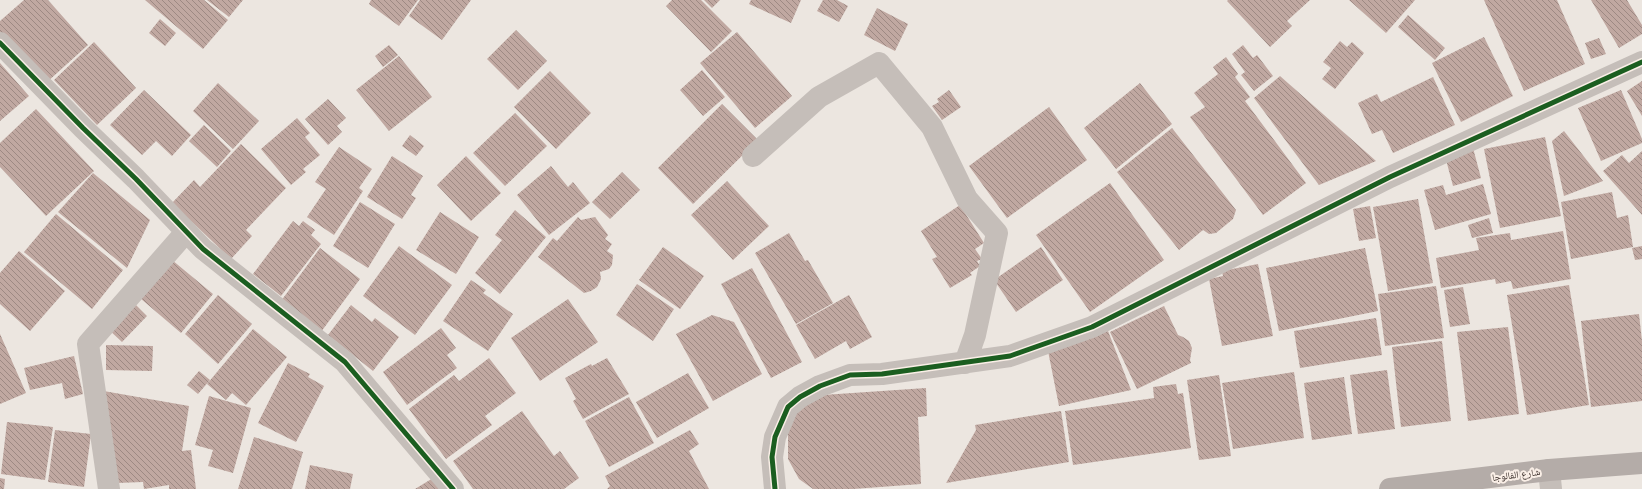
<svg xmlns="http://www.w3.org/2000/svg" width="1642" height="489" font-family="Poppins,'Noto Naskh Arabic',sans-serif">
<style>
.building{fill:url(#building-back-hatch)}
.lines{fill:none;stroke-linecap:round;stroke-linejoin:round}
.minor{stroke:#c5beb9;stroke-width:22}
.major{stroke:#b4aca8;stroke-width:22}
.cycleway-casing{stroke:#faefe7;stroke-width:8}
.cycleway{stroke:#1b5e20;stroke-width:5}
.labels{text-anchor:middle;stroke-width:4;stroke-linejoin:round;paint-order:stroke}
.street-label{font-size:10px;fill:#362b27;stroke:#faefe7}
</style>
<defs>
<pattern id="building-back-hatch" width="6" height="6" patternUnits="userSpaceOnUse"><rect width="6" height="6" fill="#c0a8a1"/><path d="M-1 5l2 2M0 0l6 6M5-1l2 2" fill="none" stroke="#9d8983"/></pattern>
</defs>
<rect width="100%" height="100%" fill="#ece6e0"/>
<path class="building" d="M 24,0 L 48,0 L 88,45 L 46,83 L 0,32 L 0,21 Z
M 145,0 L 204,0 L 228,20 L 203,49 Z
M 207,0 L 243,0 L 229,17 Z
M 371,0 L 418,0 L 399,26 L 369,4 Z
M 420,0 L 471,0 L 442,40 L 409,16 Z
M 672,0 L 701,0 L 732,31 L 711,52 L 666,6 Z
M 704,0 L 720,0 L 712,8 Z
M 751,0 L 801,0 L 791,23 L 749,4 Z
M 823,0 L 837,0 L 848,6 L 839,22 L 817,11 Z
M 1228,0 L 1310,0 L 1287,21 L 1292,26 L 1270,47 L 1227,1 Z
M 1349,0 L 1415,0 L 1386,33 Z
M 1484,0 L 1557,0 L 1585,64 L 1524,91 Z
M 1591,0 L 1627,0 L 1642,25 L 1642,34 L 1619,48 Z
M 877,8 L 908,24 L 895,51 L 864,35 Z
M 1408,15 L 1445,48 L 1435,60 L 1398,27 Z
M 160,19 L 176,33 L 165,46 L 149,33 Z
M 516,30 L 547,61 L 518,90 L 487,59 Z
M 737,32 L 792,96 L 755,128 L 700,63 Z
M 1484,37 L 1513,96 L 1461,122 L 1432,63 Z
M 1599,38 L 1606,54 L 1591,59 L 1585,43 Z
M 1340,41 L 1347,47 L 1352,42 L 1364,53 L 1335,89 L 1322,79 L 1331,68 L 1323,62 Z
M 94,42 L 136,88 L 97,125 L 54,80 Z
M 389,45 L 398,55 L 383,67 L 375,56 Z
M 1243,45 L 1253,58 L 1257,55 L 1273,76 L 1254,91 L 1241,75 L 1245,72 L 1232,54 Z
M 399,56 L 432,97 L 389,131 L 356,90 Z
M 1226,57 L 1238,74 L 1235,77 L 1250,97 L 1245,101 L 1306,183 L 1263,215 L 1190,117 L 1205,107 L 1194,93 L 1218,74 L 1213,67 Z
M 0,63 L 29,96 L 0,121 Z
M 702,70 L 725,97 L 703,116 L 680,90 Z
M 550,71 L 591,113 L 556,149 L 514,107 Z
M 1280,76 L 1376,161 L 1319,185 L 1254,98 Z
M 1433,77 L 1455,125 L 1393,153 L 1382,130 L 1372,134 L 1358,103 L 1377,94 L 1381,102 Z
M 1642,81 L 1642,116 L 1627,91 Z
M 218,83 L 259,121 L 233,149 L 193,111 Z
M 1140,83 L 1172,124 L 1116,169 L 1084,128 Z
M 144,90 L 191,135 L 172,156 L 156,141 L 142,155 L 110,125 Z
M 949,90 L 961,107 L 942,120 L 932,106 L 939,102 L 937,99 Z
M 1621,90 L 1642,139 L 1642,143 L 1601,161 L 1578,108 Z
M 328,99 L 346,118 L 337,126 L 342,132 L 328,145 L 305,119 Z
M 722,104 L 758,140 L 693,204 L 658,168 Z
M 1049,107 L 1087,160 L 1007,218 L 969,166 Z
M 36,109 L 94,171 L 46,216 L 0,167 L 0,143 Z
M 515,113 L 547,146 L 505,186 L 473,153 Z
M 297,118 L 310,133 L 305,137 L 320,155 L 303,169 L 306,172 L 291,185 L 261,149 Z
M 204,125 L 231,151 L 217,167 L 189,141 Z
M 1172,128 L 1236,210 L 1233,219 L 1216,233 L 1209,234 L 1203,230 L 1179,250 L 1117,172 Z
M 1564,131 L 1603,181 L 1564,196 L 1552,141 Z
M 410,135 L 424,146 L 416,156 L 402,146 Z
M 1545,137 L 1561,216 L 1500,228 L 1484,149 Z
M 241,144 L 286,188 L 246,230 L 252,236 L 231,259 L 172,203 L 194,180 L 200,187 Z
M 339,147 L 372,169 L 359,188 L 363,191 L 334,235 L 307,217 L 326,189 L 315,182 Z
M 1473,148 L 1481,178 L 1453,186 L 1445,156 Z
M 1642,151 L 1642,215 L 1603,171 L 1622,155 L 1629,163 Z
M 392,156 L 423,176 L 411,195 L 416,198 L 402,219 L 367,197 Z
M 466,156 L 501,193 L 471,221 L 437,185 Z
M 551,166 L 568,187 L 573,182 L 590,203 L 549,235 L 517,195 Z
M 622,172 L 640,190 L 610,219 L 592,202 Z
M 93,173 L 150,220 L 127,268 L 58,212 Z
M 727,181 L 769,226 L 733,260 L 691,215 Z
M 1110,183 L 1164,260 L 1090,312 L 1036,235 Z
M 1483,184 L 1491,214 L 1435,230 L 1424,190 L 1443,185 L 1446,195 Z
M 1612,192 L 1617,218 L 1628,215 L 1633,247 L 1571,259 L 1561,202 Z
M 1418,199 L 1433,283 L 1388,291 L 1373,207 Z
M 360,202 L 395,224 L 368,268 L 333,246 Z
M 960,205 L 984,243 L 975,249 L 982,259 L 977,261 L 980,266 L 970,273 L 972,275 L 950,288 L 932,259 L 937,257 L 921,231 Z
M 1370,206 L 1376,238 L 1359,241 L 1353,209 Z
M 515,210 L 546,237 L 500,294 L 475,273 L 502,240 L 495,235 Z
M 440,212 L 479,237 L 456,274 L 416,250 Z
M 56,214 L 123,270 L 92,309 L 24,252 Z
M 578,217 L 581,220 L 595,217 L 608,235 L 605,239 L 612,244 L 607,251 L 613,255 L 612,265 L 609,269 L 600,272 L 601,279 L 597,287 L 591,291 L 584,293 L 538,257 L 553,238 L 557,241 Z
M 1489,218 L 1493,233 L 1472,238 L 1468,225 Z
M 293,221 L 299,226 L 303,221 L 315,230 L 311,235 L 321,244 L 281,296 L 253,274 Z
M 1563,231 L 1571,279 L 1513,289 L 1511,281 L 1496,284 L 1495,279 L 1441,288 L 1436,258 L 1479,250 L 1476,238 L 1510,233 L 1511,240 Z
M 789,233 L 805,261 L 808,260 L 833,303 L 796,324 L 755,253 Z
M 399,246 L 452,285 L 415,335 L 363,296 Z
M 1642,246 L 1642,259 L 1635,260 L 1632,248 Z
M 663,247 L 704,276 L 680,309 L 639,280 Z
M 1041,247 L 1063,280 L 1016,312 L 994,280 Z
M 320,248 L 360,279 L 321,332 L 281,301 Z
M 1365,248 L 1378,311 L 1279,331 L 1266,268 Z
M 19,251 L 65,291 L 30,331 L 0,304 L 0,273 Z
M 172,260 L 213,294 L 181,333 L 140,298 Z
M 1258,264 L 1273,336 L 1222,346 L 1209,279 L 1223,276 L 1222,271 Z
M 752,268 L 802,362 L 771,378 L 721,284 Z
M 471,280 L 486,290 L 483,293 L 513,314 L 488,351 L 443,321 Z
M 637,284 L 674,309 L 653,341 L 616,315 Z
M 1569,285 L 1589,405 L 1527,415 L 1507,295 Z
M 1436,286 L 1444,338 L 1385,346 L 1378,294 Z
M 1463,287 L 1470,324 L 1450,327 L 1444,290 Z
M 218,295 L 252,324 L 218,364 L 185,334 Z
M 849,295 L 872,337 L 850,349 L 846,341 L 815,359 L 796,325 Z
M 568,299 L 598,342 L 540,381 L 511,338 Z
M 133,302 L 147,316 L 122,342 L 108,329 Z
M 351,305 L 372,322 L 375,318 L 399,337 L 373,371 L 328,335 Z
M 1164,306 L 1178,335 L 1183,337 L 1189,341 L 1192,348 L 1190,360 L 1191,363 L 1137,389 L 1110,332 Z
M 1639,314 L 1642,341 L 1642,401 L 1591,407 L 1581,321 Z
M 712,315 L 734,322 L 762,374 L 713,401 L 676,334 Z
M 1376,318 L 1382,355 L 1300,368 L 1294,331 Z
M 1508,327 L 1519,414 L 1468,421 L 1457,332 Z
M 441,328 L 456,348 L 447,355 L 457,368 L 407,405 L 383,372 Z
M 253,329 L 287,357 L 246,405 L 232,393 L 226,400 L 207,384 Z
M 1108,331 L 1131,390 L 1059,406 L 1048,351 Z
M 0,334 L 26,393 L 0,404 Z
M 1442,341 L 1451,421 L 1401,427 L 1392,347 Z
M 106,345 L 153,346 L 152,371 L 106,370 Z
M 74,356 L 83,394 L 65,399 L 62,383 L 30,390 L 24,368 Z
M 489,358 L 516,393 L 485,416 L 492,425 L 446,459 L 409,409 L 454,375 L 459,381 Z
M 607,358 L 629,394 L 583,419 L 573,401 L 576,399 L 565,378 L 591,364 L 592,366 Z
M 288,363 L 310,374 L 308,377 L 324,386 L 296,442 L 258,423 Z
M 1387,370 L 1395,429 L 1358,434 L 1350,375 Z
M 199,371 L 210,380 L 198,394 L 187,385 Z
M 1294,372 L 1304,438 L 1233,449 L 1222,383 Z
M 688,373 L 709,408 L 657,438 L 636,402 Z
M 1219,375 L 1231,456 L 1199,460 L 1187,380 Z
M 1344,377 L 1352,434 L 1312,440 L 1304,383 Z
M 1176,384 L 1178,394 L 1183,393 L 1191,448 L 1073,465 L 1065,411 L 1154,398 L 1153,387 Z
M 926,388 L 927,416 L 918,417 L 921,484 L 853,489 L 813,489 L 799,479 L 788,459 L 788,426 L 797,413 L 808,401 L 823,395 Z
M 98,390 L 189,406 L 182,451 L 191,450 L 196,489 L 169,489 L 169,485 L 144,489 L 143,482 L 117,483 Z
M 209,396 L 251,408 L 233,473 L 208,466 L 213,450 L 195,445 Z
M 629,397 L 654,443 L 609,467 L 585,421 Z
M 522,411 L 554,456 L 560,451 L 579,478 L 564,489 L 473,489 L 453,461 Z
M 1061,411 L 1069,462 L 946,483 L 976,430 L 975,425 Z
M 7,422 L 53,427 L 45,480 L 1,474 Z
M 55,430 L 91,434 L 84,487 L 48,482 Z
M 690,430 L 699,444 L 689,451 L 709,489 L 607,489 L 610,486 L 605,476 Z
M 254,437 L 303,452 L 292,489 L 238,489 Z
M 310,465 L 353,474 L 350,489 L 305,489 Z
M 0,478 L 5,479 L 4,489 L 0,489 Z
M 433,478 L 439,489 L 415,489 Z"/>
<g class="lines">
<path class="minor" d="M 0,43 L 83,128 L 136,179 L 203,249 L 345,362 L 453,489
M 753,156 L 819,97 L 879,63 L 932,127 L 967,199 L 997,233 L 975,335 L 965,363
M 1549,470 L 1551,489
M 109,489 L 88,344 L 186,232
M 775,489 L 772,457 L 775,437 L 788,407 L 800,397 L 820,386 L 850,375 L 882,374 L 1010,356 L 1092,327 L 1390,177 L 1642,62"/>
<path class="major" d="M 1390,489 L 1549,470 L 1642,463"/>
<defs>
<path id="cycleway" d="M 0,43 L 83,128 L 136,179 L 203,249 L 345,362 L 453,489
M 775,489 L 772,457 L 775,437 L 788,407 L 800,397 L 820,386 L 850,375 L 882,374 L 1010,356 L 1092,327 L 1390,177 L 1642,62"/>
</defs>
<use href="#cycleway" class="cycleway-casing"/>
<use href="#cycleway" class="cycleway"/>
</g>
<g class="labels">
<g class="street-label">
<text transform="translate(1516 474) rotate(-7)" y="4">شارع الفالوجا</text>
</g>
</g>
</svg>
